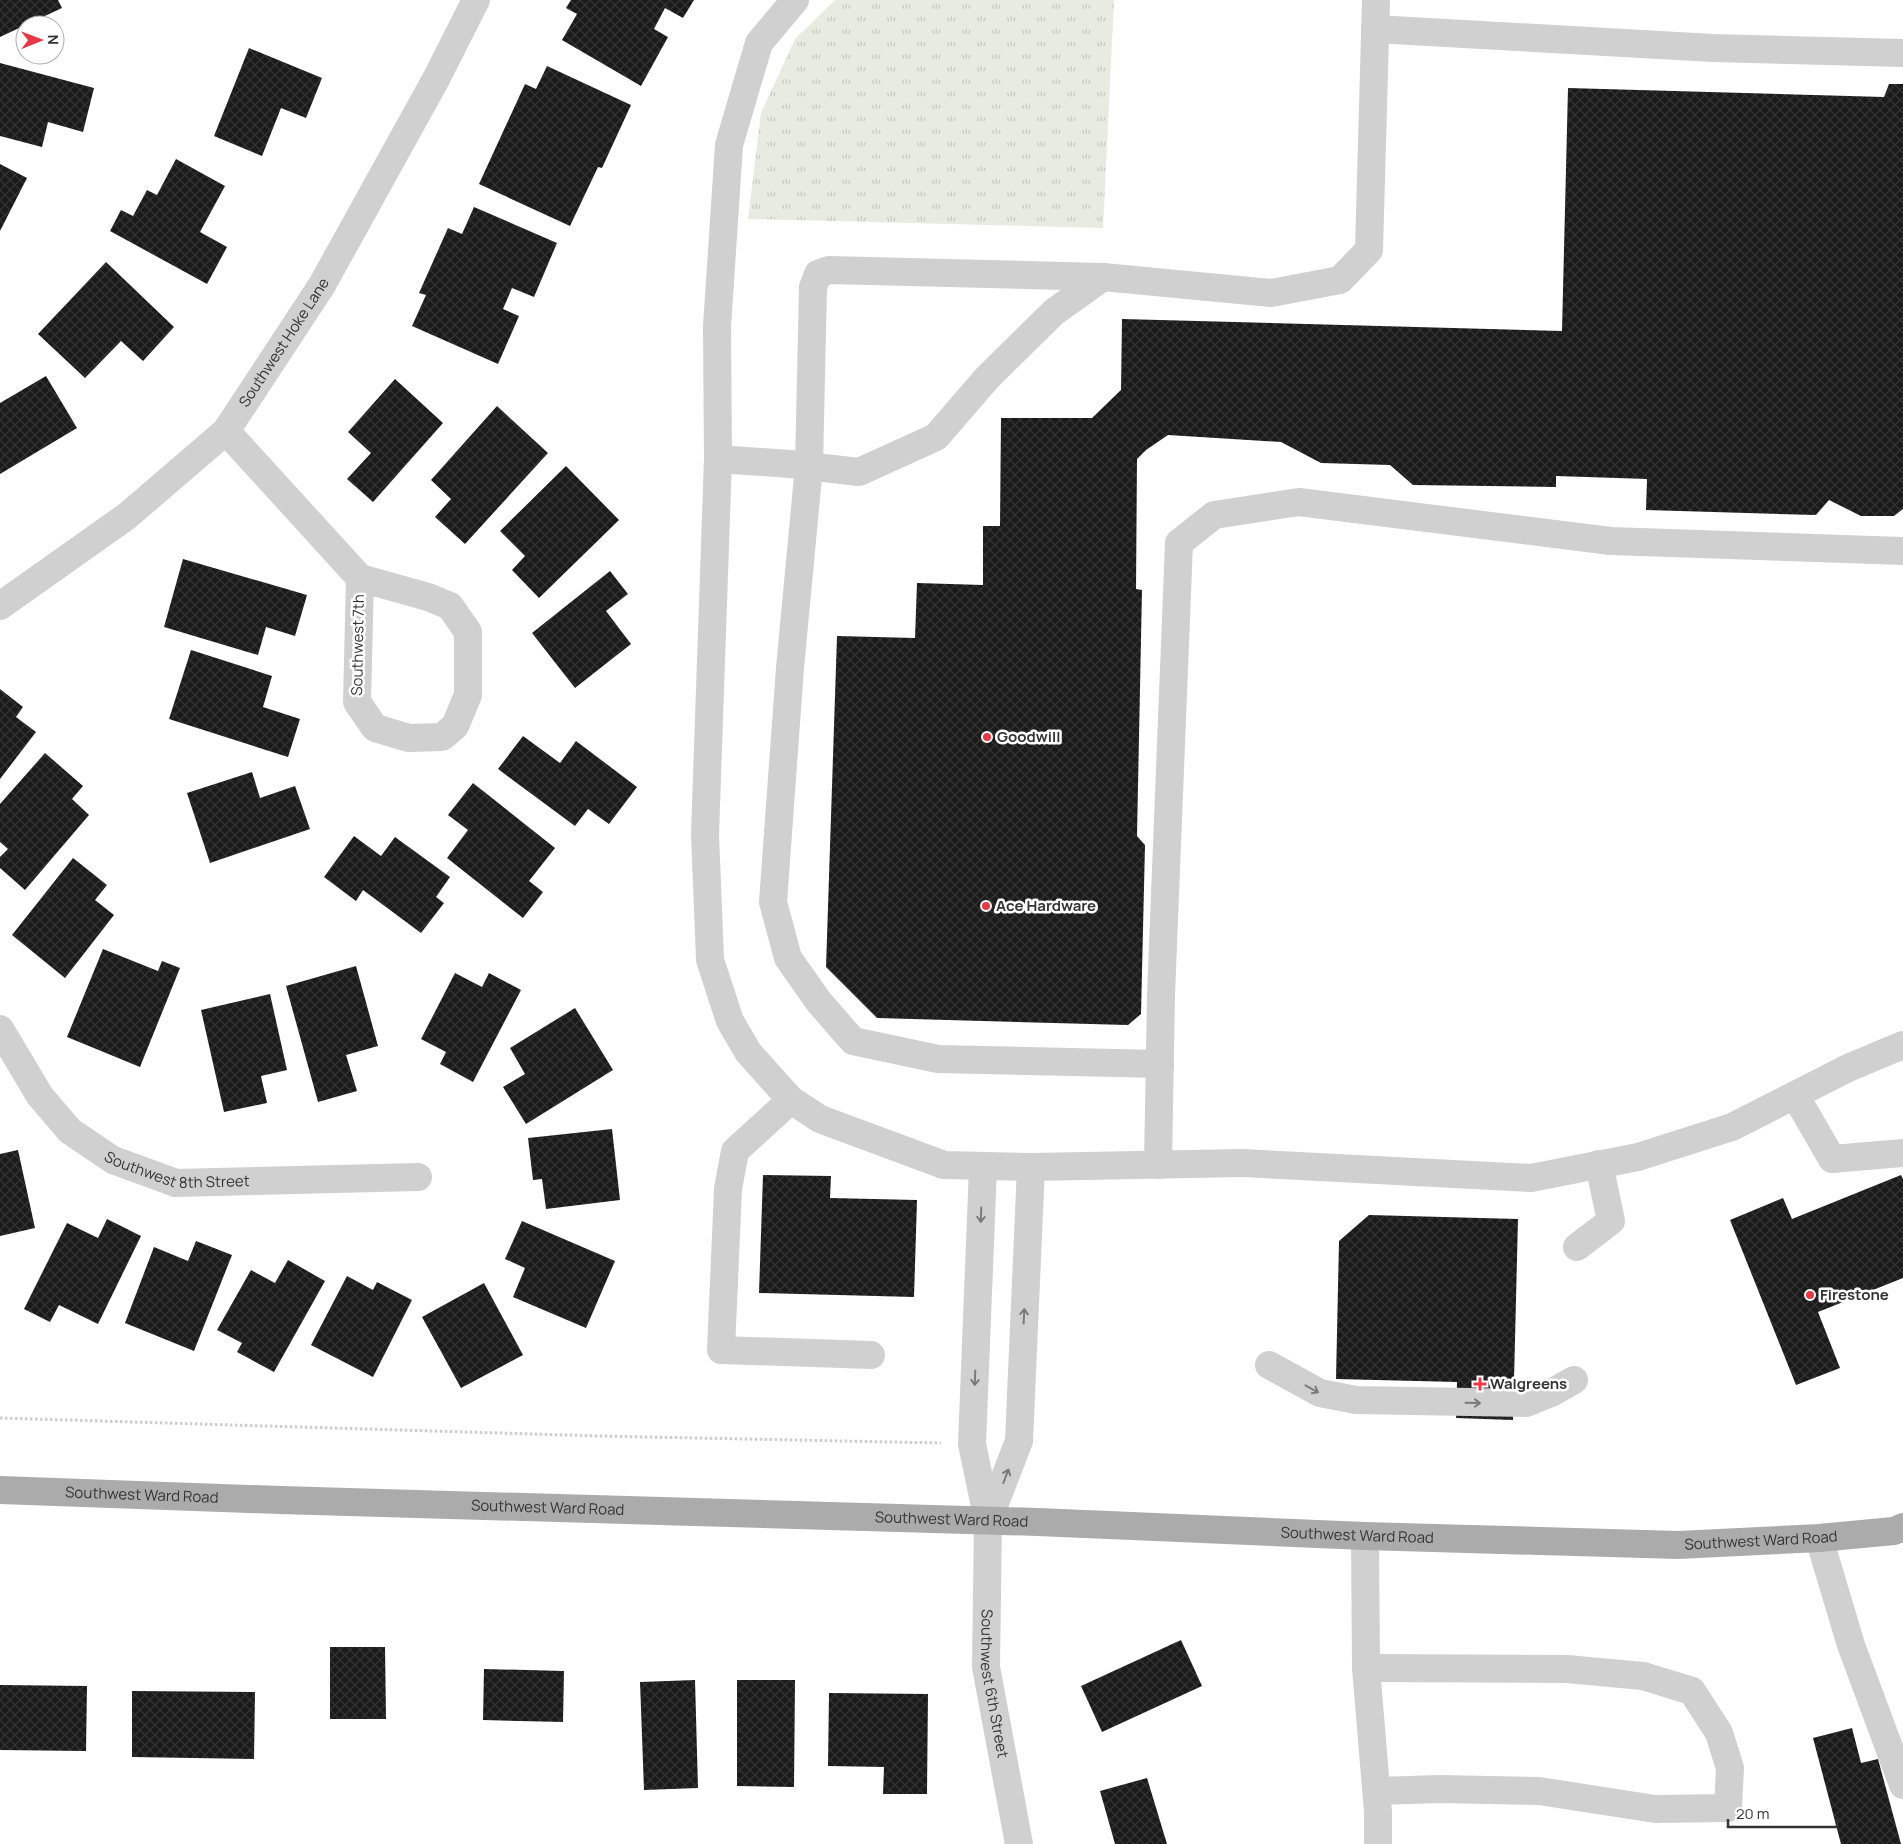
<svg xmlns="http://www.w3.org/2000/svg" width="1903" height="1844" font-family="Manrope,sans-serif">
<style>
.grass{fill:url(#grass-tufts)}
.building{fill:url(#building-cross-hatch)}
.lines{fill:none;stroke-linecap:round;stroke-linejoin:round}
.path{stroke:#cdcdcd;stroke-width:3;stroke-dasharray:2.5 2.5;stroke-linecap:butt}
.minor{stroke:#d0d0d0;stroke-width:28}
.major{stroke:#ababab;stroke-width:28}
.oneway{stroke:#7a7a7a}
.poi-dot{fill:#e63946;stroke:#fff;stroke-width:2}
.labels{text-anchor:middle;stroke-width:5;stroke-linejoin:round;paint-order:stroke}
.street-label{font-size:15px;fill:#333;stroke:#fff}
.poi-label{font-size:15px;font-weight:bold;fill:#333;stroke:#fff;text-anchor:start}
</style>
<defs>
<pattern id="grass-tufts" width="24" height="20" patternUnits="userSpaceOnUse" patternTransform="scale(1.25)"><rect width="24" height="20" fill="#e6ecdf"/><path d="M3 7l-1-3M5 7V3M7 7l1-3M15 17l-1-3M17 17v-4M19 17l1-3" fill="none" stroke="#c6cbc0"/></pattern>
<pattern id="building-cross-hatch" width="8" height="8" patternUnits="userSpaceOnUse" patternTransform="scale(1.25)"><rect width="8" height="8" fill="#1a1a1a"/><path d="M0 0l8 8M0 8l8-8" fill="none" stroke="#333"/></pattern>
</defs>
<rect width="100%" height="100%" fill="#fff"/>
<path class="grass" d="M 835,0 L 1114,0 L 1103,228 L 748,219 L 761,113 L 795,39 Z"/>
<path class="building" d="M 0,0 L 58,0 L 62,8 L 0,37 Z
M 571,0 L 694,0 L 683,18 L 665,8 L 654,29 L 668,37 L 641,86 L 562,40 L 577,14 L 566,8 Z
M 249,48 L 322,78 L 306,118 L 281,108 L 262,156 L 214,136 Z
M 0,63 L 94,88 L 83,132 L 48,122 L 42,147 L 0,136 Z
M 547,66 L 631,105 L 602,168 L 598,167 L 570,226 L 479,184 L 525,84 L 536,89 Z
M 1889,84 L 1903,84 L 1903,509 L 1894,516 L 1861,516 L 1829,500 L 1816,515 L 1646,510 L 1647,479 L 1556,476 L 1556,487 L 1413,485 L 1390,465 L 1321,463 L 1281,442 L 1168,435 L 1146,450 L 1137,459 L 1136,589 L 1142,590 L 1137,836 L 1145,845 L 1141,1014 L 1128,1025 L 877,1018 L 826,967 L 837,636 L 915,638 L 917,583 L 983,585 L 983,526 L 1000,526 L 1001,418 L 1092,418 L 1121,390 L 1122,319 L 1562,331 L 1568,88 L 1884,97 Z
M 176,159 L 225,186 L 200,232 L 227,247 L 207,284 L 110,231 L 121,210 L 133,216 L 147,190 L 157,195 Z
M 0,164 L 27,178 L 0,231 Z
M 474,207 L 557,243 L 534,297 L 512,288 L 503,309 L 519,316 L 498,364 L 412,326 L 426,295 L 419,293 L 448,228 L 462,234 Z
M 106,262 L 174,327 L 143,361 L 121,341 L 85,378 L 38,334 Z
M 46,376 L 77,428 L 0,474 L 0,403 Z
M 395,379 L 443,423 L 373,502 L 347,479 L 371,453 L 348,432 Z
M 497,406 L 548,453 L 465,544 L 435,517 L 451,499 L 431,480 Z
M 566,466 L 619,520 L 539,598 L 512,570 L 525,556 L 500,531 Z
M 183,559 L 307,595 L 295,636 L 266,627 L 258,655 L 164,627 Z
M 610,571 L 628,594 L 606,611 L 631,644 L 575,688 L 532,633 Z
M 191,650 L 272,676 L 263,707 L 300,719 L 288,757 L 169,719 Z
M 0,689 L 23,707 L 16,717 L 36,732 L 0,779 Z
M 523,736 L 560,763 L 576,741 L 637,787 L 609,824 L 588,809 L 575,826 L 498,769 Z
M 45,753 L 83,786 L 72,799 L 89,815 L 25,890 L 0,868 L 0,857 L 8,849 L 0,842 L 0,804 Z
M 252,772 L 260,798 L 295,786 L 310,829 L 210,863 L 187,793 Z
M 473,783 L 555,848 L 529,881 L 543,892 L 523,918 L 447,858 L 468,830 L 448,815 Z
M 354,836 L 381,856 L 395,837 L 450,877 L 436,897 L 444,903 L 421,933 L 363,890 L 356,901 L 324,877 Z
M 73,858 L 107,885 L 95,900 L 114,915 L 65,978 L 12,935 Z
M 103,949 L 158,971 L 162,961 L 180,968 L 140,1067 L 67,1037 Z
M 356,966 L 378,1046 L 346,1055 L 357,1091 L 318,1102 L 286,986 Z
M 455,973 L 482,987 L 489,973 L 521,990 L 473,1082 L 440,1064 L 446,1052 L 421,1039 Z
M 270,994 L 287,1070 L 261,1076 L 267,1103 L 224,1112 L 201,1010 Z
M 575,1008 L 613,1070 L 526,1124 L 503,1087 L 525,1074 L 510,1048 Z
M 612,1129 L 620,1200 L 546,1209 L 542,1179 L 533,1180 L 528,1138 Z
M 18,1150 L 35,1228 L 0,1236 L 0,1154 Z
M 763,1175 L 831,1176 L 830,1198 L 917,1200 L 914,1297 L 759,1293 Z
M 1901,1175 L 1903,1179 L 1903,1278 L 1818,1312 L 1840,1368 L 1796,1385 L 1730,1220 L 1783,1198 L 1792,1219 Z
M 1369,1215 L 1518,1219 L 1513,1420 L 1456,1418 L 1457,1382 L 1336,1379 L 1339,1241 Z
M 107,1219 L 141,1236 L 98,1324 L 59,1305 L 50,1322 L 24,1309 L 67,1223 L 98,1238 Z
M 522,1221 L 615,1261 L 586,1328 L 513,1297 L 525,1268 L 505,1259 Z
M 196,1241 L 232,1255 L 194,1351 L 125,1323 L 154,1247 L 188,1261 Z
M 288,1260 L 325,1281 L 274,1372 L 237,1352 L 242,1343 L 217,1330 L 251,1270 L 275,1283 Z
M 347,1276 L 373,1290 L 377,1282 L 412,1300 L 373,1377 L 311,1345 Z
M 484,1283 L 523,1355 L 461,1388 L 422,1317 Z
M 1181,1640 L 1202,1686 L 1102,1732 L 1081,1686 Z
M 330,1647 L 385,1647 L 386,1719 L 330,1719 Z
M 484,1669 L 564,1671 L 563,1722 L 483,1720 Z
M 695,1680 L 698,1788 L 644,1790 L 640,1682 Z
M 737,1680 L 795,1680 L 794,1787 L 737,1786 Z
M 0,1685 L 87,1686 L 86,1751 L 0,1750 Z
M 132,1691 L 255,1692 L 254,1759 L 132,1757 Z
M 829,1693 L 928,1694 L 927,1794 L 883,1794 L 884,1767 L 828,1766 Z
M 1852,1728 L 1861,1763 L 1878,1759 L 1901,1844 L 1841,1844 L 1813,1738 Z
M 1147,1778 L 1167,1844 L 1115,1844 L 1100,1791 Z"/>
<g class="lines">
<path class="path" d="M 0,1418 L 599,1436 L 941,1443"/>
<g class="minor">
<path d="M 795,0 L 759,43 L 729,145 L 717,327 L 718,459 L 705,834 L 710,960 L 730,1021 L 748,1052 L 791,1100 L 820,1119 L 944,1165 L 1031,1167 L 1243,1163 L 1531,1178 L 1638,1157 L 1732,1127 L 1848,1068 L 1903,1045"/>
<path d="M 1375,29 L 1713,48 L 1903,53"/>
<path d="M 1103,277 L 829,270 L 818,274 L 813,287 L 809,466 L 790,668 L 773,902 L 788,958 L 819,1002 L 853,1041 L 938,1059 L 1160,1064"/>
<path d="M 226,431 L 360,578 L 357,702 L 375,728 L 409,738 L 442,737 L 455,726 L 468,695 L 468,632 L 450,606 L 428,597 L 360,578"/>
<path d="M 718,459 L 790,464 L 859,472 L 936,437 L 987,378 L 1054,312 L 1103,277 L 1271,293 L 1340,280 L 1369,250 L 1376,0"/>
<path id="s1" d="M 0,606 L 127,516 L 226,431 L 322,285 L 436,79 L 476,0"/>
<path id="s2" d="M 0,1029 L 40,1096 L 70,1131 L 113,1160 L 176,1183 L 418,1177"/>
<path d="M 1795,1095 L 1832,1159 L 1903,1153"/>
<path d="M 791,1100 L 735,1151 L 728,1189 L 721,1350 L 871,1355"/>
<path d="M 1158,1165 L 1161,995 L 1179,543 L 1214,515 L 1299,502 L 1611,541 L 1903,551"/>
<path id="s3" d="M 983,1167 L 972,1444 L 988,1521 L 986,1667 L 1019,1844"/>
<path d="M 1577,1247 L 1611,1221 L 1599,1164"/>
<path d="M 1269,1365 L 1320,1393 L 1356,1400 L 1526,1403 L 1551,1393 L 1574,1380"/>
<path d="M 988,1521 L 1019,1441 L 1031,1167"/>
<path d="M 1365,1536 L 1366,1668 L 1378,1812 L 1378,1844"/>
<path d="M 1819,1538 L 1851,1645 L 1903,1785"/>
<path d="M 1366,1668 L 1567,1669 L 1643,1676 L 1692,1691 L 1719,1733 L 1730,1768 L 1728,1808 L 1655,1809 L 1539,1791 L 1440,1789 L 1377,1791"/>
</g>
<path class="major" id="s4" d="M 0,1490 L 280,1500 L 1038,1522 L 1365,1536 L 1678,1545 L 1819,1538 L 1894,1531 L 1903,1527"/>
</g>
<defs><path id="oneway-shaft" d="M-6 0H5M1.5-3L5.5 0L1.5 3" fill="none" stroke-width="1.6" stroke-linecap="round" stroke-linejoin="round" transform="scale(1.25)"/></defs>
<g class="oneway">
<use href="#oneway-shaft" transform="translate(981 1215) rotate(92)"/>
<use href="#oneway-shaft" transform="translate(1024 1316) rotate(-87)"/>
<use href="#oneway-shaft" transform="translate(975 1378) rotate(92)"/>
<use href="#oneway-shaft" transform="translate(1312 1389) rotate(29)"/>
<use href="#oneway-shaft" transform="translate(1473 1403) rotate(1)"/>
<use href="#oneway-shaft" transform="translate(1006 1476) rotate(-69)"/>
</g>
<g class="poi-dot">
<circle cx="987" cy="737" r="5"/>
<circle cx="986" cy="906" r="5"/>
<circle cx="1810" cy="1295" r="5"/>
<path d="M1477.5 1376.5h5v5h5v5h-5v5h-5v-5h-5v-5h5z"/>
</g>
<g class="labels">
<g class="street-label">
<text dy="5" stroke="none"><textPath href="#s1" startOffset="392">Southwest Hoke Lane</textPath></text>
<text transform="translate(358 645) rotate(-89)" y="5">Southwest 7th</text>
<text dy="5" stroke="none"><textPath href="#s2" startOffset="242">Southwest 8th Street</textPath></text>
<text dy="5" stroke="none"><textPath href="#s4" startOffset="142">Southwest Ward Road</textPath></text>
<text dy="5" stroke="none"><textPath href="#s4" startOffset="548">Southwest Ward Road</textPath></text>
<text dy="5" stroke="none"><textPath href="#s4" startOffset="952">Southwest Ward Road</textPath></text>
<text dy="5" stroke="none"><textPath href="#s4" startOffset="1358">Southwest Ward Road</textPath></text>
<text dy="5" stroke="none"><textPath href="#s4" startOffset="1762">Southwest Ward Road</textPath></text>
<text dy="5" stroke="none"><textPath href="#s3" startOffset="519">Southwest 6th Street</textPath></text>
</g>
<g class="poi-label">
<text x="997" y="742">Goodwill</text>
<text x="996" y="911">Ace Hardware</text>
<text x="1820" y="1300">Firestone</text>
<text x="1490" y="1389">Walgreens</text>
</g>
</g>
<g transform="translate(40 40) rotate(89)"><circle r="24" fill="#ffffff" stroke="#adadad"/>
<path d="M0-4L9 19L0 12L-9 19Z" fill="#e63946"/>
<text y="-8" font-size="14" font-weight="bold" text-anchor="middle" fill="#333333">N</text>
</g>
<path d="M1728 1819v8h109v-8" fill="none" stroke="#333333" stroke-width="2.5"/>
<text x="1736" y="1819" font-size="15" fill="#333333" stroke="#ffffff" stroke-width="4" paint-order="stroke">20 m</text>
</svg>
